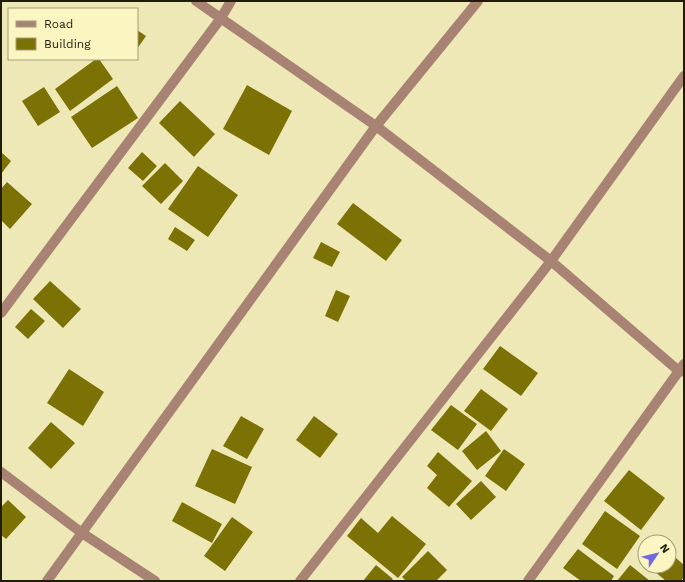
<svg xmlns="http://www.w3.org/2000/svg" width="685" height="582" font-family="'Work Sans',sans-serif">
<style>
.building{fill:#7c7105}
.lines{fill:none;stroke-linecap:round;stroke-linejoin:round}
.minor{stroke:#a88374;stroke-width:10}
</style>
<rect width="100%" height="100%" fill="#ede8b5"/>
<path class="building" d="M 137,30 L 146,36 L 137,49 Z
M 96,59 L 99,59 L 113,79 L 70,111 L 55,89 Z
M 247,85 L 292,111 L 269,155 L 223,129 Z
M 117,86 L 138,118 L 92,148 L 71,117 Z
M 44,87 L 60,112 L 38,126 L 22,101 Z
M 180,101 L 215,134 L 194,157 L 159,123 Z
M 1,152 L 11,161 L 1,174 Z
M 142,152 L 157,166 L 143,181 L 128,168 Z
M 165,163 L 183,181 L 161,204 L 142,186 Z
M 198,166 L 238,195 L 208,237 L 168,209 Z
M 7,182 L 32,204 L 10,229 L 1,220 L 1,189 Z
M 353,203 L 402,240 L 386,261 L 337,224 Z
M 175,227 L 195,240 L 187,251 L 168,239 Z
M 321,242 L 340,252 L 332,267 L 313,258 Z
M 50,281 L 81,309 L 63,328 L 33,299 Z
M 336,290 L 350,296 L 338,322 L 325,316 Z
M 31,309 L 45,321 L 28,339 L 15,327 Z
M 500,346 L 538,373 L 521,396 L 483,369 Z
M 69,369 L 104,392 L 83,426 L 47,403 Z
M 481,389 L 508,409 L 491,431 L 464,411 Z
M 451,405 L 477,424 L 458,450 L 431,430 Z
M 241,416 L 264,429 L 247,459 L 223,446 Z
M 314,416 L 338,434 L 320,458 L 296,440 Z
M 51,422 L 75,443 L 51,469 L 28,448 Z
M 486,431 L 501,451 L 477,470 L 462,451 Z
M 212,449 L 252,467 L 235,504 L 195,486 Z
M 504,449 L 525,464 L 506,491 L 485,476 Z
M 438,452 L 472,481 L 449,507 L 427,488 L 437,475 L 427,466 Z
M 629,470 L 665,498 L 641,530 L 604,501 Z
M 481,481 L 496,497 L 471,520 L 456,504 Z
M 8,500 L 26,517 L 6,539 L 1,535 L 1,507 Z
M 182,502 L 222,524 L 212,543 L 172,521 Z
M 605,511 L 640,536 L 617,569 L 582,544 Z
M 392,516 L 426,544 L 398,578 L 347,536 L 361,518 L 378,533 Z
M 232,517 L 253,532 L 225,571 L 204,556 Z
M 578,549 L 614,576 L 611,581 L 581,581 L 563,568 Z
M 428,551 L 447,570 L 436,581 L 406,581 L 402,577 Z
M 669,552 L 684,565 L 684,577 L 681,581 L 666,581 L 648,566 L 669,566 Z
M 376,565 L 393,579 L 391,581 L 363,581 Z
M 630,565 L 650,581 L 617,581 Z"/>
<g class="lines">
<path class="minor" d="M 196,1 L 376,126 L 551,261 L 680,372
M 1,313 L 221,18 L 231,1
M 1,472 L 82,533 L 155,581
M 47,581 L 376,126 L 478,1
M 300,581 L 551,261 L 684,76
M 528,581 L 684,364"/>
</g>
<rect width="685" height="582" fill="none" stroke="#1f1c09" stroke-width="4"/>
<rect x="8" y="8" width="130" height="52" fill="#fbf5c2" stroke="#a39e78"/>
<rect x="16" y="21" width="20" height="6" fill="#a88374" stroke="#a39e78"/>
<text x="44" y="28" font-size="12" fill="#1f1c09">Road</text>
<rect x="16" y="38" width="20" height="12" fill="#7c7105" stroke="#a39e78"/>
<text x="44" y="48" font-size="12" fill="#1f1c09">Building</text>
<g transform="translate(657 554) rotate(55)"><circle r="19" fill="#fbf5c2" stroke="#a39e78"/>
<path d="M0-3L7 15L0 10L-7 15Z" fill="#7169e3"/>
<text y="-6" font-size="11" font-weight="bold" text-anchor="middle" fill="#1f1c09">N</text>
</g>
</svg>
